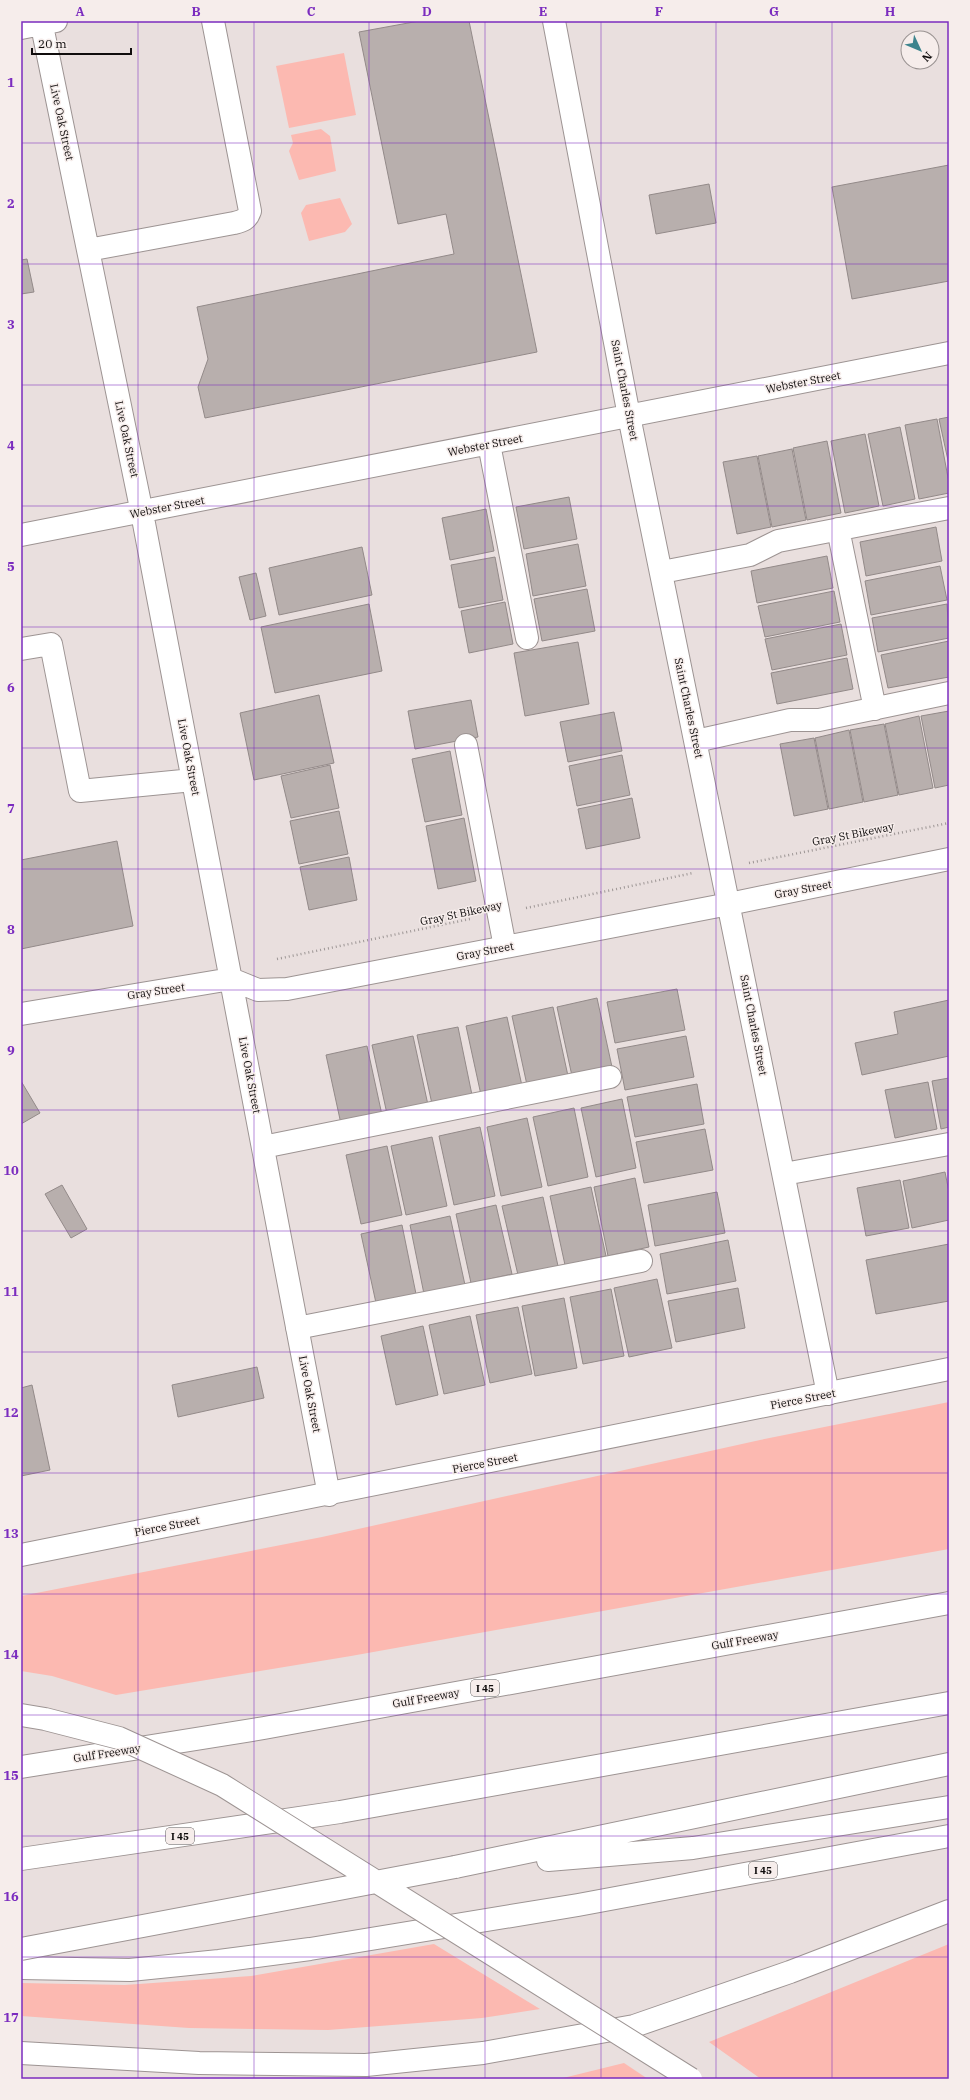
<svg xmlns="http://www.w3.org/2000/svg" width="970" height="2100" font-family="'IBM Plex Serif',serif">
<style>
.green{fill:#fcb9b1}
.building{fill:#b8afad;stroke:#938a89}
.lines{fill:none;stroke-linecap:round;stroke-linejoin:round}
.minor-casing{stroke:#9d9493;stroke-width:24}
.major-casing{stroke:#9d9493;stroke-width:24}
.highway-casing{stroke:#9d9493;stroke-width:24}
.path{stroke:#9d9695;stroke-width:2.5;stroke-dasharray:1 3;stroke-linecap:butt}
.minor{stroke:#fff;stroke-width:22}
.major{stroke:#fff;stroke-width:22}
.highway{stroke:#fff;stroke-width:22}
.highway-bridge-casing{stroke:#9d9493;stroke-width:24;stroke-linecap:butt}
.highway-bridge{stroke:#fff;stroke-width:22}
.grid{fill:none;stroke:#7b2cbf;stroke-width:1;stroke-opacity:0.55}
.labels{text-anchor:middle;stroke-width:3;stroke-linejoin:round;paint-order:stroke}
.shield{fill:#f6edeb;stroke:#555050;stroke-width:1}
.shield-label{font-size:10px;font-weight:bold;fill:#100d0d}
.street-label{font-size:11px;fill:#100d0d;stroke:#f6edeb}
.neatline{fill:none;stroke:#7b2cbf;stroke-width:1.5}
.grid-label{font-size:13px;text-anchor:middle;font-weight:bold;fill:#7b2cbf}
</style>
<rect width="100%" height="100%" fill="#e9dfde"/>
<path class="green" d="M 344,53 L 356,115 L 289,128 L 276,66 Z
M 321,129 L 330,136 L 336,171 L 299,180 L 289,151 L 293,143 L 291,135 Z
M 340,198 L 352,224 L 345,232 L 309,241 L 301,213 L 306,205 Z
M 949,1402 L 949,1549 L 351,1656 L 116,1695 L 52,1676 L 21,1671 L 21,1596 L 322,1537 L 760,1440 Z
M 434,1944 L 540,2009 L 482,2018 L 328,2030 L 189,2028 L 21,2016 L 21,1983 L 125,1985 L 251,1976 Z
M 949,1944 L 949,2079 L 761,2079 L 709,2042 Z
M 624,2063 L 648,2079 L 559,2079 Z"/>
<path class="building" d="M 419,21 L 469,21 L 537,352 L 205,418 L 198,387 L 208,359 L 197,307 L 454,254 L 446,214 L 398,224 L 359,32 Z
M 949,165 L 949,281 L 852,299 L 832,187 Z
M 709,184 L 716,223 L 656,234 L 649,195 Z
M 27,259 L 34,292 L 21,294 L 21,260 Z
M 949,417 L 949,465 L 939,419 Z
M 937,419 L 949,483 L 949,493 L 919,499 L 905,425 Z
M 900,427 L 915,499 L 883,506 L 868,434 Z
M 865,434 L 879,506 L 845,513 L 831,441 Z
M 827,441 L 841,513 L 807,520 L 793,448 Z
M 792,449 L 806,520 L 772,527 L 758,456 Z
M 757,456 L 771,527 L 737,534 L 723,462 Z
M 569,497 L 577,539 L 524,549 L 516,507 Z
M 486,509 L 494,551 L 450,560 L 442,518 Z
M 936,527 L 942,561 L 866,576 L 860,542 Z
M 578,544 L 586,586 L 533,596 L 526,554 Z
M 362,547 L 372,595 L 279,615 L 269,568 Z
M 827,556 L 833,588 L 757,603 L 751,571 Z
M 495,557 L 503,600 L 459,608 L 451,565 Z
M 940,566 L 947,600 L 871,615 L 865,581 Z
M 256,573 L 266,616 L 250,620 L 239,577 Z
M 587,589 L 595,631 L 542,641 L 534,599 Z
M 834,591 L 840,622 L 765,637 L 758,606 Z
M 505,602 L 513,644 L 469,653 L 461,611 Z
M 369,604 L 382,671 L 275,693 L 261,627 Z
M 947,604 L 949,638 L 878,652 L 872,618 Z
M 841,624 L 847,655 L 772,670 L 765,639 Z
M 949,641 L 949,677 L 888,688 L 881,655 Z
M 578,642 L 589,704 L 525,716 L 514,653 Z
M 847,658 L 853,689 L 777,704 L 771,673 Z
M 319,695 L 334,763 L 254,780 L 240,713 Z
M 471,700 L 478,737 L 415,749 L 408,711 Z
M 949,711 L 949,785 L 935,788 L 921,716 Z
M 614,712 L 622,751 L 568,762 L 560,722 Z
M 919,716 L 933,788 L 899,795 L 885,724 Z
M 884,724 L 898,795 L 864,802 L 850,730 Z
M 849,730 L 863,802 L 829,809 L 815,738 Z
M 814,738 L 828,809 L 794,816 L 780,744 Z
M 450,751 L 462,815 L 425,822 L 412,759 Z
M 622,755 L 630,795 L 577,806 L 569,766 Z
M 330,765 L 339,808 L 291,818 L 281,776 Z
M 632,798 L 640,838 L 586,849 L 578,809 Z
M 339,811 L 348,854 L 299,864 L 290,821 Z
M 464,818 L 476,881 L 438,889 L 426,826 Z
M 117,841 L 133,926 L 21,949 L 21,860 Z
M 349,857 L 357,900 L 309,910 L 300,867 Z
M 677,989 L 685,1030 L 615,1043 L 607,1002 Z
M 597,998 L 612,1067 L 572,1076 L 557,1007 Z
M 949,1000 L 949,1056 L 862,1075 L 855,1043 L 898,1034 L 894,1012 Z
M 553,1007 L 568,1076 L 527,1085 L 512,1016 Z
M 507,1017 L 522,1086 L 481,1095 L 466,1026 Z
M 458,1027 L 472,1095 L 432,1104 L 417,1035 Z
M 413,1036 L 428,1105 L 387,1114 L 372,1045 Z
M 686,1036 L 694,1077 L 625,1090 L 617,1049 Z
M 367,1046 L 382,1115 L 341,1124 L 326,1055 Z
M 949,1078 L 949,1127 L 941,1129 L 932,1081 Z
M 21,1081 L 40,1113 L 21,1124 Z
M 928,1082 L 937,1129 L 895,1138 L 885,1090 Z
M 697,1084 L 704,1124 L 635,1137 L 627,1097 Z
M 622,1099 L 636,1168 L 596,1177 L 581,1108 Z
M 574,1108 L 588,1177 L 548,1186 L 533,1117 Z
M 527,1118 L 542,1187 L 501,1196 L 487,1127 Z
M 480,1127 L 495,1196 L 454,1205 L 439,1136 Z
M 705,1129 L 713,1170 L 644,1183 L 636,1142 Z
M 432,1137 L 447,1206 L 406,1215 L 391,1146 Z
M 387,1146 L 402,1215 L 361,1224 L 346,1155 Z
M 945,1172 L 949,1192 L 949,1220 L 912,1228 L 903,1181 Z
M 635,1178 L 649,1247 L 608,1256 L 594,1187 Z
M 900,1180 L 909,1228 L 866,1236 L 857,1188 Z
M 62,1185 L 87,1229 L 71,1238 L 45,1194 Z
M 591,1187 L 606,1256 L 565,1265 L 550,1196 Z
M 717,1192 L 725,1233 L 655,1246 L 648,1205 Z
M 543,1197 L 558,1266 L 518,1275 L 502,1206 Z
M 496,1205 L 512,1274 L 471,1283 L 456,1214 Z
M 450,1216 L 465,1285 L 424,1294 L 410,1225 Z
M 402,1225 L 416,1294 L 376,1303 L 361,1234 Z
M 728,1240 L 736,1281 L 667,1294 L 660,1254 Z
M 949,1244 L 949,1301 L 876,1314 L 866,1260 Z
M 657,1279 L 672,1348 L 629,1357 L 614,1288 Z
M 738,1288 L 745,1328 L 676,1342 L 668,1301 Z
M 611,1289 L 624,1356 L 583,1364 L 570,1297 Z
M 564,1298 L 577,1368 L 535,1376 L 522,1306 Z
M 518,1307 L 532,1374 L 490,1383 L 476,1315 Z
M 470,1316 L 485,1385 L 444,1394 L 429,1325 Z
M 423,1326 L 438,1395 L 396,1405 L 381,1336 Z
M 257,1367 L 264,1398 L 178,1417 L 172,1385 Z
M 32,1385 L 50,1470 L 21,1476 L 21,1388 Z"/>
<g class="lines">
<defs>
<path id="minor" d="M 41,21 L 142,513 L 329,1495
M 554,21 L 629,416 L 828,1394
M 21,28 L 56,21
M 88,250 L 234,223 C 242,221 247,220 250,211 L 213,21
M 489,444 L 527,638
M 838,529 L 875,709
M 21,535 L 949,353
M 662,572 L 750,555 L 778,541 L 949,508
M 21,649 L 51,644 L 80,791 L 193,780
M 696,741 L 790,720 L 819,720 L 949,693
M 466,745 L 505,947
M 21,1014 L 231,979 L 258,990 L 287,989 L 729,904 L 949,859
M 263,1147 L 610,1077
M 784,1174 L 949,1144
M 297,1328 L 641,1261"/>
<path id="major" d="M 21,1555 L 949,1369"/>
<path id="highway" d="M 21,1767 L 264,1728 L 949,1603
M 21,1859 L 340,1812 L 949,1703
M 548,1860 L 693,1848 L 949,1807
M 455,1867 L 949,1764
M 21,1968 L 130,1970 L 219,1961 L 310,1949 L 578,1905 L 949,1836
M 21,2053 L 199,2063 L 366,2065 L 483,2053 L 634,2026 L 790,1972 L 949,1911"/>
</defs>
<use href="#minor" class="minor-casing"/>
<use href="#major" class="major-casing"/>
<use href="#highway" class="highway-casing"/>
<path class="path" d="M 749,863 L 949,823
M 526,908 L 693,873
M 277,959 L 470,919"/>
<use href="#minor" class="minor"/>
<use href="#major" class="major"/>
<use href="#highway" class="highway"/>
<defs>
<path id="highway-bridge" d="M 21,1715 L 45,1719 L 119,1738 L 222,1785 L 691,2079
M 21,1949 L 455,1867"/>
</defs>
<use href="#highway-bridge" class="highway-bridge-casing"/>
<use href="#highway-bridge" class="highway-bridge"/>
</g>
<path class="grid" d="M 138,21 L 138,2079M 254,21 L 254,2079M 369,21 L 369,2079M 485,21 L 485,2079M 601,21 L 601,2079M 716,21 L 716,2079M 832,21 L 832,2079M 21,143 L 949,143M 21,264 L 949,264M 21,385 L 949,385M 21,506 L 949,506M 21,627 L 949,627M 21,748 L 949,748M 21,869 L 949,869M 21,990 L 949,990M 21,1110 L 949,1110M 21,1231 L 949,1231M 21,1352 L 949,1352M 21,1473 L 949,1473M 21,1594 L 949,1594M 21,1715 L 949,1715M 21,1836 L 949,1836M 21,1957 L 949,1957"/>
<g class="labels">
<g class="shield">
<rect x="471" y="1680" width="28" height="16" rx="3"/>
<rect x="166" y="1828" width="28" height="16" rx="3"/>
<rect x="749" y="1862" width="28" height="16" rx="3"/>
</g>
<g class="shield-label">
<text x="485" y="1692">I 45</text>
<text x="180" y="1840">I 45</text>
<text x="763" y="1874">I 45</text>
</g>
<g class="street-label">
<text transform="translate(62 122) rotate(78)" y="4">Live Oak Street</text>
<text transform="translate(803 382) rotate(-11)" y="4">Webster Street</text>
<text transform="translate(625 390) rotate(79)" y="4">Saint Charles Street</text>
<text transform="translate(127 439) rotate(78)" y="4">Live Oak Street</text>
<text transform="translate(485 445) rotate(-11)" y="4">Webster Street</text>
<text transform="translate(167 507) rotate(-11)" y="4">Webster Street</text>
<text transform="translate(689 708) rotate(78)" y="4">Saint Charles Street</text>
<text transform="translate(189 757) rotate(79)" y="4">Live Oak Street</text>
<text transform="translate(853 834) rotate(-11)" y="4">Gray St Bikeway</text>
<text transform="translate(803 889) rotate(-11)" y="4">Gray Street</text>
<text transform="translate(461 913) rotate(-12)" y="4">Gray St Bikeway</text>
<text transform="translate(485 951) rotate(-11)" y="4">Gray Street</text>
<text transform="translate(156 991) rotate(-9)" y="4">Gray Street</text>
<text transform="translate(754 1025) rotate(79)" y="4">Saint Charles Street</text>
<text transform="translate(250 1075) rotate(79)" y="4">Live Oak Street</text>
<text transform="translate(310 1394) rotate(79)" y="4">Live Oak Street</text>
<text transform="translate(803 1399) rotate(-11)" y="4">Pierce Street</text>
<text transform="translate(485 1463) rotate(-11)" y="4">Pierce Street</text>
<text transform="translate(167 1526) rotate(-11)" y="4">Pierce Street</text>
<text transform="translate(745 1640) rotate(-10)" y="4">Gulf Freeway</text>
<text transform="translate(426 1698) rotate(-10)" y="4">Gulf Freeway</text>
<text transform="translate(107 1753) rotate(-9)" y="4">Gulf Freeway</text>
</g>
</g>
<rect width="970" height="2100" fill="none" stroke="#f6edeb" stroke-width="44"/>
<g transform="translate(920 50) rotate(134)"><circle r="19" fill="#f6edeb" stroke="#9a9392"/>
<path d="M0-3L7 15L0 10L-7 15Z" fill="#3d848d"/>
<text y="-6" font-size="11" font-weight="bold" text-anchor="middle" fill="#100d0d">N</text>
</g>
<path d="M32 48v6h99v-6" fill="none" stroke="#100d0d" stroke-width="2"/>
<text x="38" y="48" font-size="12" fill="#100d0d" stroke="#f6edeb" stroke-width="3" paint-order="stroke">20 m</text>
<rect x="22" y="22" width="926" height="2056" class="neatline"/>
<g class="grid-label">
<text x="80" y="16">A</text>
<text x="196" y="16">B</text>
<text x="311" y="16">C</text>
<text x="427" y="16">D</text>
<text x="543" y="16">E</text>
<text x="659" y="16">F</text>
<text x="774" y="16">G</text>
<text x="890" y="16">H</text>
<text x="11" y="87">1</text>
<text x="11" y="208">2</text>
<text x="11" y="329">3</text>
<text x="11" y="450">4</text>
<text x="11" y="571">5</text>
<text x="11" y="692">6</text>
<text x="11" y="813">7</text>
<text x="11" y="934">8</text>
<text x="11" y="1055">9</text>
<text x="11" y="1175">10</text>
<text x="11" y="1296">11</text>
<text x="11" y="1417">12</text>
<text x="11" y="1538">13</text>
<text x="11" y="1659">14</text>
<text x="11" y="1780">15</text>
<text x="11" y="1901">16</text>
<text x="11" y="2022">17</text>
</g>
</svg>
